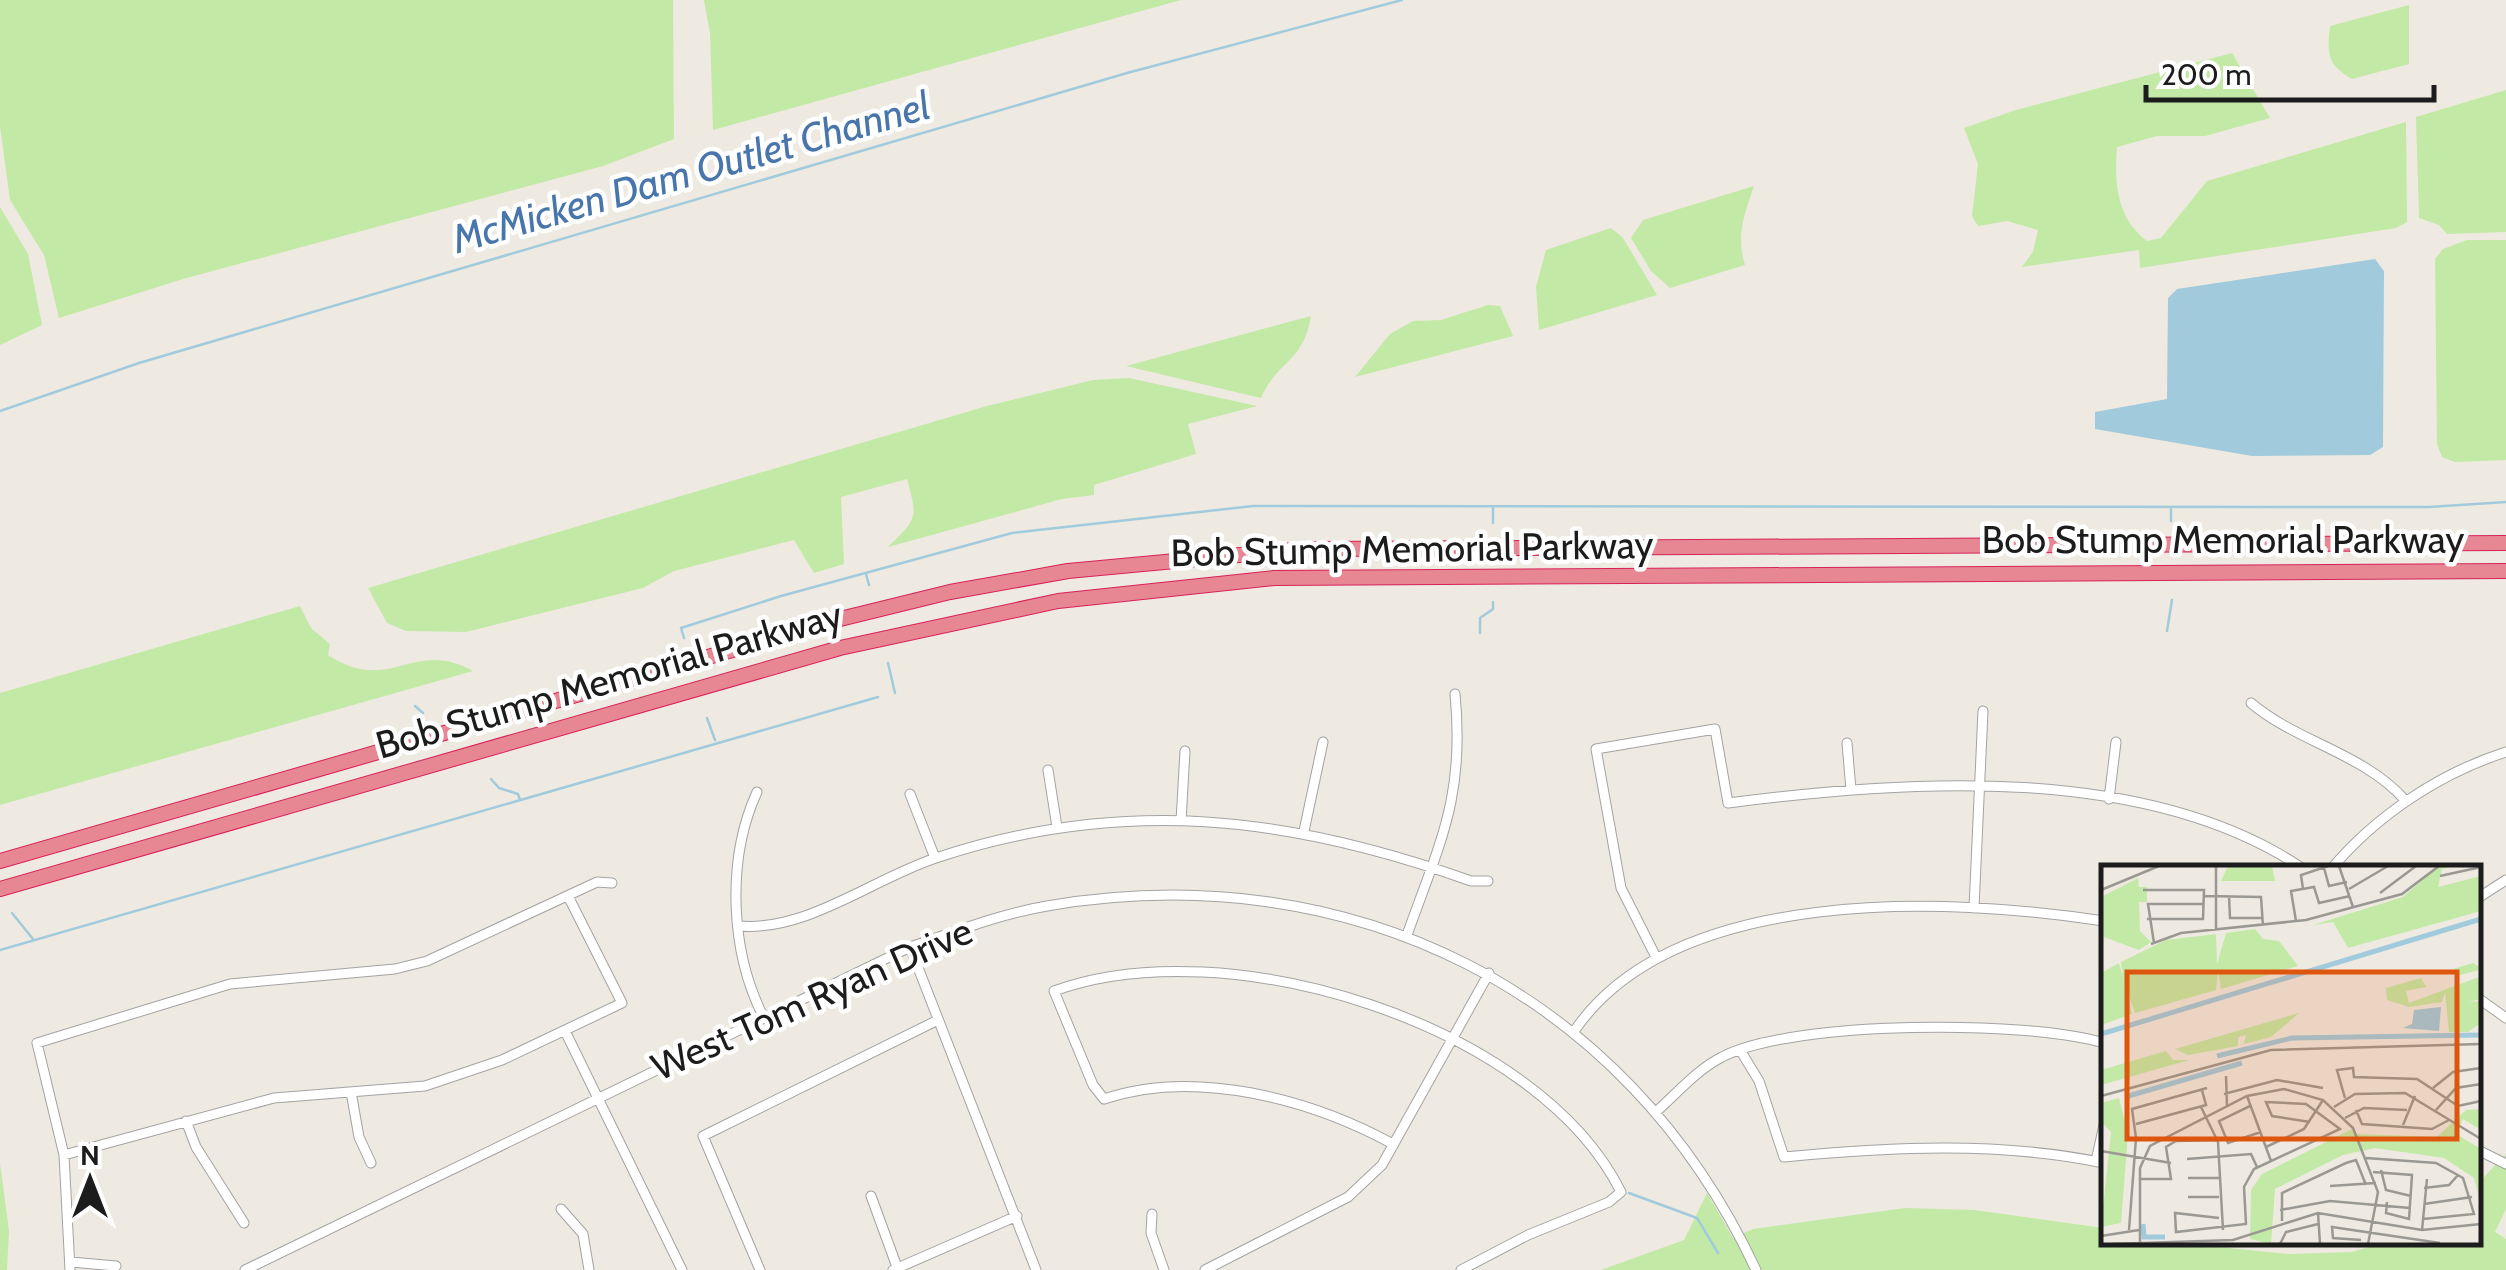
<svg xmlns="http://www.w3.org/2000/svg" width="2506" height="1270" font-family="Cabin,sans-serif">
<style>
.grass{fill:#c3e9a6}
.water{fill:#a1cbdc}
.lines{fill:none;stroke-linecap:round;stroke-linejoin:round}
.stream{stroke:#a1cbdc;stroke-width:2.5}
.minor-casing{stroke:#a3a3a3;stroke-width:11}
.highway-casing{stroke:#d82257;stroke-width:16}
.minor{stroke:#fff;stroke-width:9}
.highway{stroke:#e78794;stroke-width:14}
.labels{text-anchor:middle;stroke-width:9;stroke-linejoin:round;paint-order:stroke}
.street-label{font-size:38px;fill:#1c1c1c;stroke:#fff}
.water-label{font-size:40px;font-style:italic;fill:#4875ac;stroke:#fff}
.inset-river{fill:none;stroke:#a1cbdc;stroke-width:5}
.inset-road{fill:none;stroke:#9a9892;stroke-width:2.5}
.view{fill:#de560d;fill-opacity:0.15;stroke:#de560d;stroke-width:5}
.inset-edge{fill:none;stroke:#1c1c1c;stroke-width:5}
</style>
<rect width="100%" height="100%" fill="#eeeae1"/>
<path class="grass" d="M 0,0 L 673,0 L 674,139 L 603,166 L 183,279 L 59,318 L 44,255 L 10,200 L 0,126 Z
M 704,0 L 1181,0 L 713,130 L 710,33 Z
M 2409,5 L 2409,64 L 2352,79 C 2327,64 2327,54 2330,26 Z
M 2232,53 L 2270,118 L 2205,136 L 2157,136 L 2117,147 C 2114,183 2117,218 2147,241 L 2161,238 L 2207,181 L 2406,122 L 2407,222 L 2396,228 L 2140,268 L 2139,250 L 2022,267 L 2033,252 L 2038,230 L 2007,221 L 1978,226 L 1972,216 L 1978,164 L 1964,128 L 2016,110 Z
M 2506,90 L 2506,232 L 2447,234 L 2439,225 L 2419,218 L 2416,117 Z
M 1754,186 C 1744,215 1736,235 1745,265 L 1670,288 L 1651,271 L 1631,238 L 1643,220 Z
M 0,207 L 28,254 L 42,325 L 0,345 Z
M 1611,228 L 1623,238 L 1657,295 L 1539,330 L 1536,287 L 1546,250 Z
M 2467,240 L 2506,240 L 2506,460 L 2455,462 L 2442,457 L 2437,444 L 2435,259 L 2443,249 Z
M 1488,305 L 1500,306 L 1513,336 L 1355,377 L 1390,334 L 1413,321 L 1441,320 Z
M 1311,316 C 1303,364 1277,360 1261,398 L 1126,366 Z
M 1129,378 L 1257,406 L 1188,424 L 1196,454 L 1094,485 L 1094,495 L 1062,499 L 888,547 C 917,519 918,519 907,479 L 841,497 L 844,564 L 814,573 L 794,540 L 674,571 L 643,588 L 466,632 L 406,631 L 387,623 L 368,588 L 987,406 L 1093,380 Z
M 300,606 L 311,628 L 330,644 L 328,655 C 391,696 413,637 473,671 L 0,805 L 0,693 Z
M 2506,1154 L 2506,1209 L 2495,1232 L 2506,1239 L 2506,1270 L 1601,1270 L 1684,1240 L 1707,1193 L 1733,1238 L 1753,1229 L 1905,1208 L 1974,1210 L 2103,1228 L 2104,1242 L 2180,1243 L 2289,1254 L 2352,1252 L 2382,1243 L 2478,1242 L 2479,1182 Z
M 0,1163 L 9,1231 L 7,1270 L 0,1270 Z"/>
<path class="water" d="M 2375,259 L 2384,271 L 2383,447 L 2370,455 L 2252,456 L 2095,429 L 2095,412 L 2167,399 L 2168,298 L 2177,289 Z"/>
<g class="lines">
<path class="stream" d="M 0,411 L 139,363 L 1127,73 L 1402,0
M 1493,507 L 1493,523
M 2171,507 L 2171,521
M 866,574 L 869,585
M 2167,631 L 2172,600
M 1480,633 L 1480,618 L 1493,609 L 1493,602
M 684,638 L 681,628 L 781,596 L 1012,533 L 1253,506 L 2429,507 L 2506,502
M 888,663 L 895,693
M 415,706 L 423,713
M 707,718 L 715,740
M 491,779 L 499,788 L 518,794 L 520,800
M 12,913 L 33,939
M 0,950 L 878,697
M 1629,1193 L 1697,1218 L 1718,1253"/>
<defs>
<path id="minor" d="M 2251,703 C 2297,742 2363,753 2405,800
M 1847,743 L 1851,790
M 1048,770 L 1057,827
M 757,792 C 726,860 730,952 764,1018
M 910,794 L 935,858
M 2109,799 L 2116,742
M 1181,821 L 1185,751
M 1304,831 L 1323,742
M 2332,868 C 2377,815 2440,773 2506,752
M 2478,898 L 2506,880
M 1974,908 L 1983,711
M 738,926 C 807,932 872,879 936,858 C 1122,796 1290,816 1471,881 L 1488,881
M 1407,935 C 1440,842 1465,797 1455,694
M 910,947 L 1036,1270
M 1656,957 L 1621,888 L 1596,749 L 1715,729 L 1728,803 C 1907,780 2145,763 2302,868
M 2478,998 L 2506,1018
M 1575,1030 C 1675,885 1948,897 2104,921
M 565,1031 L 682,1270
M 1740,1050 L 1759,1081 L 1784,1157 C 1890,1147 1998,1141 2104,1163
M 351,1092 L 359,1137 L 371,1163
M 1657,1111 C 1677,1093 1698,1069 1722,1057 C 1792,1020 2028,1020 2104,1043
M 186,1121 L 196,1147 L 244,1223
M 1393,1144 C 1310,1099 1195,1068 1104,1099 L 1093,1085 L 1054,991 C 1225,928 1537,1023 1621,1192 L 1609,1202 L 1528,1235 L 1461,1270
M 2478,1150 L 2506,1164
M 64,1155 L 274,1098 L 425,1086 L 502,1060 L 622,1003 L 569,898
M 2096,1161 L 2104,1125
M 871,1196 L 897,1267
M 561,1209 L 583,1234 L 589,1270
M 1152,1214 L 1151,1233 L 1164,1270
M 71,1262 L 116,1266
M 70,1270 L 64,1155 L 37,1043 L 230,984 L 395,969 L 427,961 L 597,882 L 612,883
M 245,1270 L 910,947 C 955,932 999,914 1047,906 C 1350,854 1626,991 1756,1270
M 760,1270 L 703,1136 L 938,1020
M 893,1270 L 1017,1216
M 1205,1270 L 1348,1197 L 1382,1165 L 1489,973"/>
<path id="highway" d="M 0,861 L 840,619 L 950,592 L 1068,571 L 1304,549 L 2506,543
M 0,889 L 840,648 L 1058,601 L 1274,578 L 2506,571"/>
</defs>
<use href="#minor" class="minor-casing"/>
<use href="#highway" class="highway-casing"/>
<use href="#minor" class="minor"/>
<use href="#highway" class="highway"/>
</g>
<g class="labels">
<g class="street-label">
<text x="2223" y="553">Bob Stump Memorial Parkway</text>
<text transform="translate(1412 549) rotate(-1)" y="13">Bob Stump Memorial Parkway</text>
<text transform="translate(609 680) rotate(-16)" y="13">Bob Stump Memorial Parkway</text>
<text transform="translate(812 999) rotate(-24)" y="13">West Tom Ryan Drive</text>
</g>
<g class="water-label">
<text transform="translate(691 172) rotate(-16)" y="14">McMicken Dam Outlet Channel</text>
</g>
</g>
<g transform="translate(2101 865)">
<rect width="380" height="380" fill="#eeeae1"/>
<path d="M 127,1 L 171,1 L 174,16 L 120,16 ZM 338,1 L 352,1 L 341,4 L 337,22 L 380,11 L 380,46 L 247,83 L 232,57 L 212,60 L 302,32 ZM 37,13 L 38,22 L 46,22 L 46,37 L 38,37 L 39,66 L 50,77 L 38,85 L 0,71 L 0,32 ZM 154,64 L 162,74 L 178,76 L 197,101 L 120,124 L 117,105 L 115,125 L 34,148 L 26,127 L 31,149 L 0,160 L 0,108 L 18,98 L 22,114 L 20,97 L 65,75 L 115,69 L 116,99 L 125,68 ZM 372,98 L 380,103 L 380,134 L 367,137 L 380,136 L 380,158 L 367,167 L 348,167 L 344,127 L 341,137 L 308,142 L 286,135 L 285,123 L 320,113 L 325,122 L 305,126 L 308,138 L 378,112 L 378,105 L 355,111 L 352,104 ZM 198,148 L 170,172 L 143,179 L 145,170 L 137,172 L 137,181 L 87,190 L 74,184 ZM 65,186 L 72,195 L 88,195 L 0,220 L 0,205 ZM 18,233 L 27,269 L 20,358 L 0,362 L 10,267 L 0,256 L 0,238 ZM 380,244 L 380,265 L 362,254 L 355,269 L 380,284 L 380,339 L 373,313 L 343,293 L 274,283 L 242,290 L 174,324 L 170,379 L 149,374 L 150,325 L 161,309 L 251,264 L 254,269 L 336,272 L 365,245 Z" fill="#c3e9a6"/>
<path d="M 340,142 L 338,166 L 302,163 L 311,159 L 313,145 Z" fill="#a1cbdc"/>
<path class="inset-river" d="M 0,169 L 380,54M 116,191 L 191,173 L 380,170M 24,232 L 141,198M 42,359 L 43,372 L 64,372"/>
<path class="inset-road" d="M 115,1 L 115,65M 238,1 L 252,42M 223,3 L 228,21 L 246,17M 339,11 L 380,2M 202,24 L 200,10 L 227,1M 248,24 L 287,1M 0,25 L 58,1M 42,25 L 103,25 L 102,54 L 46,54M 279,28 L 315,1M 103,31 L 160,32 L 162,61M 128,31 L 129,53 L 161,53M 195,56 L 190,26 L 213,22 L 218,38 L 249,31M 53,78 L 47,39 L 103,39M 50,79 L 80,68 L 205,55 L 301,29 L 338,1M 125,211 L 126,241M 332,223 L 352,207 L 380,203M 123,229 L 176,215 L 222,223M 0,231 L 170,185 L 380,179M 146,231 L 170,296M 244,233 L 236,205 L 252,203 L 253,212 L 316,214 L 357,241 L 380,236M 149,241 L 118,256 L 127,278 L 160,267M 100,242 L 117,277 L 122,365M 233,242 L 254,229 L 304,228 L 380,274M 255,245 L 261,259 L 331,264 L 348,255M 335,245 L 355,223 L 380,219M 244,253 L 263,243 L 306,245M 35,259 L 105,240 L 101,225M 302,260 L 314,231M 165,282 L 203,264 L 222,235M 0,286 L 70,298M 265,293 L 335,298 L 362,313 L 373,349 L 322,354M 86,294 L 150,289 L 156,302M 280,305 L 285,325 L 310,331M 272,307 L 311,310 L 308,354 L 285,348 L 286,337M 87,313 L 118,313M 39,314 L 70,314 L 65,282 L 75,276 L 116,275M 229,321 L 275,318M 323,323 L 348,320 L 357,310M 87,332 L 118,332M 323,339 L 371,332M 179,345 L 229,336 L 309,343M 217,348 L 219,379M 118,353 L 74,348 L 75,367 L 145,359 L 143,322 L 153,304 L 239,264 L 205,239 L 165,237 L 171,251 L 209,257M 181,356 L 181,328 L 245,298 L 255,295 L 265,320M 28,365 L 35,273 L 31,244 L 106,223M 321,365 L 326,314M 0,371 L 38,365M 260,375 L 232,373 L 231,362 L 339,378M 11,379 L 132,375 L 217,348 L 321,365 L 380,359M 39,379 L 39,303 L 49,281 L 146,231 L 183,224 L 222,235 L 252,263 L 277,327 L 267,379M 179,379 L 185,367 L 217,359"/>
<path class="view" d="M 26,107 L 356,107 L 356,274 L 26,274 Z"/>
<rect width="380" height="380" class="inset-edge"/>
</g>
<g transform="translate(90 1180)" stroke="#ffffff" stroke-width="8" paint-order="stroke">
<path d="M0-8L18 38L0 25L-18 38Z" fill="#1c1c1c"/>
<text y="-15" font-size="28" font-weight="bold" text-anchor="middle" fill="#1c1c1c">N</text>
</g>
<path d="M2146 85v15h288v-15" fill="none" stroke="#1c1c1c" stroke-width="5"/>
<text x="2161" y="85" font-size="30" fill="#1c1c1c" stroke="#ffffff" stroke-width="8" paint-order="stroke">200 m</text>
</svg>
